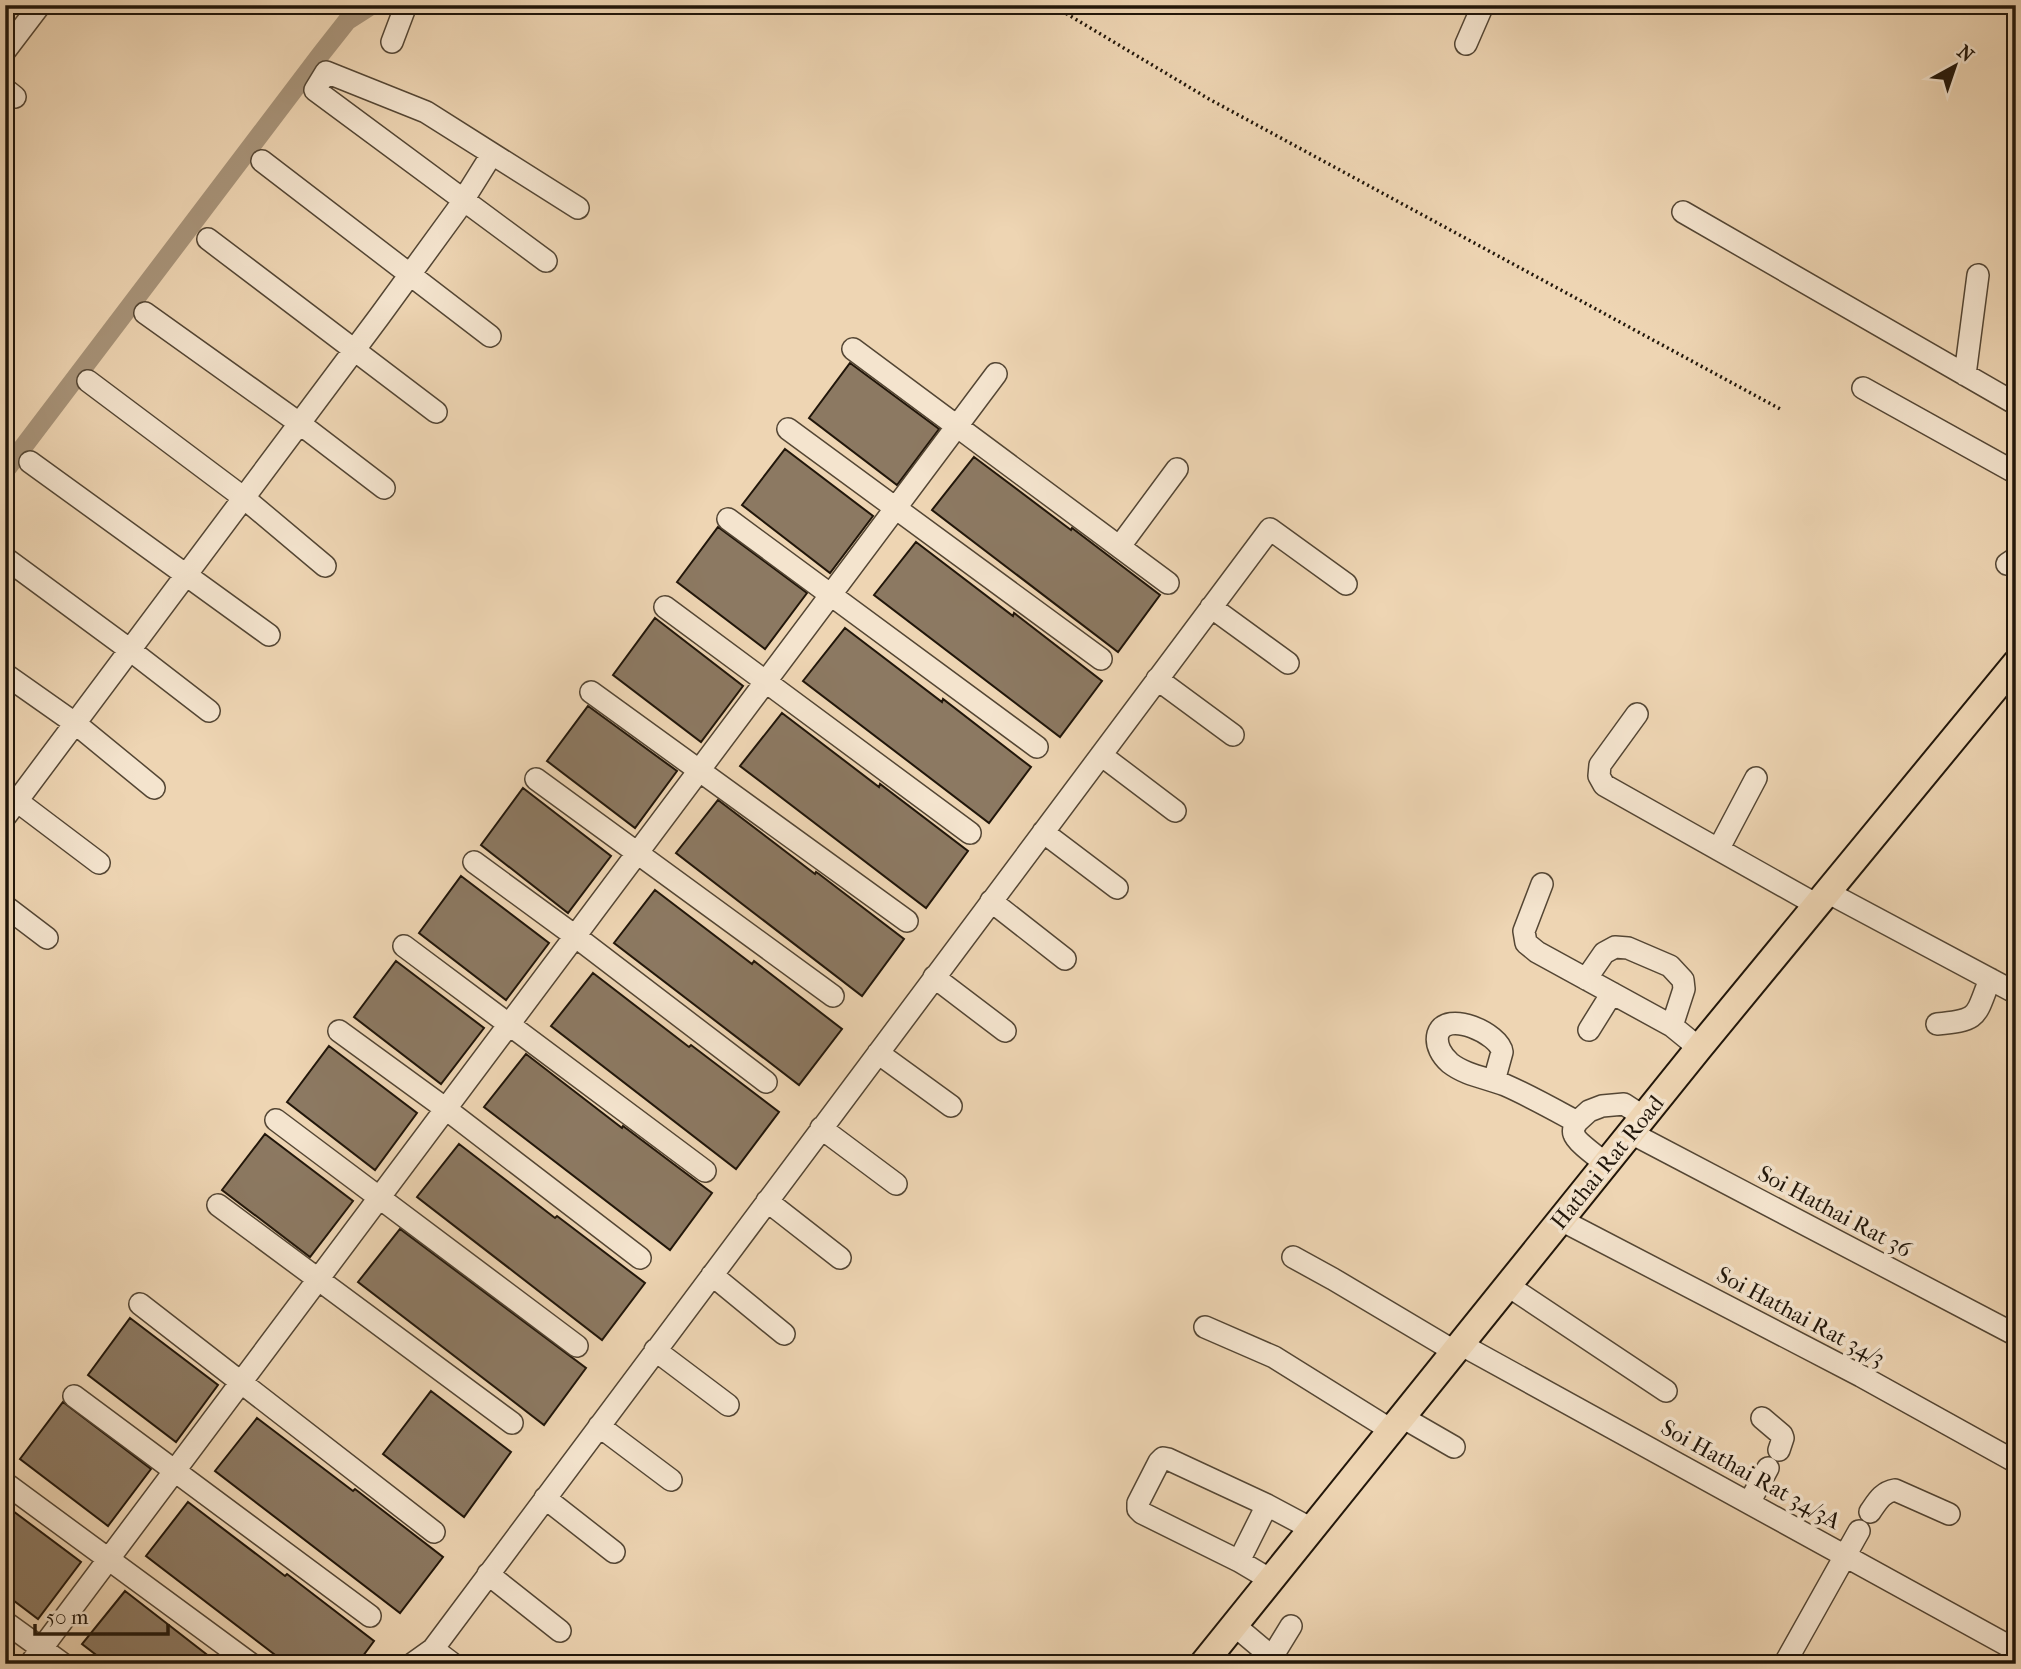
<svg xmlns="http://www.w3.org/2000/svg" width="2021" height="1669" font-family="'IM FELL French Canon',serif">
<style>
.lines{fill:none;stroke-linecap:round;stroke-linejoin:round}
.canal{stroke:#a8947a;stroke-width:19}
.building{fill:#8c7962;stroke:#21160a;stroke-width:2}
.minor-casing{stroke:#544634;stroke-width:24}
.major-casing{stroke:#21160a;stroke-width:30}
.path{stroke:#21160a;stroke-width:3.5;stroke-dasharray:2 3.5;stroke-linecap:butt}
.minor{stroke:#f4e4ce;stroke-width:21}
.major{stroke:#eed5b3;stroke-width:26}
.labels{text-anchor:middle;stroke-width:7;stroke-linejoin:round;paint-order:stroke}
.street-label{font-size:23px;fill:#21160a;stroke:#f4e4ce}
</style>
<rect width="100%" height="100%" fill="#eed5b3"/>
<filter id="stains"><feTurbulence type="fractalNoise" baseFrequency=".00286" numOctaves="4"/><feColorMatrix values="0 0 0 0 .2 0 0 0 0 .09 0 0 0 0 .02 0 0 0 .5 -.17"/></filter>
<radialGradient id="worn" r=".72"><stop offset=".6" stop-color="#630" stop-opacity="0"/><stop offset="1" stop-color="#630" stop-opacity=".3"/></radialGradient>
<g class="lines">
<path class="canal" d="M 5,471 L 321,54 L 347,21 L 372,5"/>
</g>
<path class="building" d="M 850,363 L 939,429 L 897,485 L 809,418 Z
M 785,449 L 873,516 L 830,573 L 742,505 Z
M 974,457 L 1071,530 L 1072,528 L 1160,595 L 1118,652 L 932,510 Z
M 718,527 L 807,593 L 765,649 L 677,582 Z
M 916,542 L 1013,616 L 1014,613 L 1102,681 L 1060,737 L 874,595 Z
M 655,618 L 743,686 L 701,742 L 613,675 Z
M 845,628 L 942,702 L 943,699 L 1031,767 L 989,823 L 803,681 Z
M 588,706 L 677,771 L 635,828 L 547,761 Z
M 782,713 L 879,787 L 880,784 L 968,851 L 926,908 L 740,766 Z
M 523,788 L 611,856 L 568,913 L 481,845 Z
M 718,800 L 815,874 L 816,872 L 819,874 L 904,939 L 862,996 L 676,853 Z
M 461,876 L 549,943 L 506,1000 L 419,933 Z
M 655,890 L 752,964 L 754,961 L 842,1029 L 799,1085 L 614,943 Z
M 396,961 L 484,1028 L 441,1084 L 354,1017 Z
M 593,973 L 689,1047 L 691,1045 L 779,1112 L 736,1169 L 551,1026 Z
M 329,1046 L 417,1113 L 375,1170 L 287,1102 Z
M 526,1054 L 622,1128 L 623,1126 L 712,1193 L 670,1250 L 484,1107 Z
M 265,1134 L 353,1201 L 310,1257 L 222,1190 Z
M 459,1144 L 555,1218 L 557,1216 L 645,1283 L 602,1340 L 417,1197 Z
M 400,1229 L 586,1368 L 544,1425 L 358,1282 Z
M 130,1318 L 218,1385 L 176,1442 L 88,1375 Z
M 431,1391 L 511,1452 L 464,1517 L 383,1454 Z
M 63,1402 L 151,1469 L 108,1526 L 20,1459 Z
M 257,1418 L 353,1491 L 355,1489 L 443,1557 L 400,1613 L 215,1471 Z
M 188,1502 L 285,1576 L 287,1574 L 374,1641 L 357,1664 L 287,1664 L 146,1556 Z
M 5,1505 L 81,1562 L 38,1619 L 5,1594 Z
M 125,1591 L 219,1664 L 108,1664 L 82,1644 Z"/>
<g class="lines">
<defs>
<path id="minor" d="M 392,42 L 406,5
M 1466,44 L 1483,5
M 5,51 L 40,5
M 5,89 L 15,97
M 262,161 L 490,336
M 1683,212 L 2016,404
M 208,239 L 436,412
M 546,261 L 315,90 L 326,72 L 426,112 L 578,208
M 145,313 L 299,423 L 384,488
M 853,349 L 1168,583
M 1965,375 L 1978,275
M 88,381 L 244,498 L 325,566
M 1863,388 L 2016,473
M 788,429 L 1101,659
M 30,462 L 269,635
M 728,519 L 1037,747
M 1120,546 L 1177,469
M 5,558 L 130,650 L 209,711
M 2007,564 L 2016,558
M 665,607 L 970,833
M 1211,607 L 1288,663
M 5,674 L 76,724 L 154,788
M 1157,679 L 1233,735
M 591,692 L 907,921
M 1637,714 L 1600,765 L 1599,776 L 1604,785 L 1817,905
M 1101,755 L 1175,811
M 536,779 L 833,996
M 5,792 L 99,863
M 5,817 L 379,317 L 457,210 L 492,154
M 1043,832 L 1117,888
M 1719,848 L 1756,778
M 474,862 L 575,936 L 766,1082
M 1542,884 L 1524,931 L 1526,943 L 1537,952 L 1672,1026 L 1699,1048
M 1827,892 L 2016,993
M 991,901 L 1065,959
M 5,906 L 47,938
M 404,946 L 705,1171
M 934,977 L 1005,1031
M 1586,979 L 1604,953 L 1615,947 L 1628,948 L 1670,966 L 1683,980 L 1684,989 L 1672,1026
M 1937,1024 C 1980,1020 1975,1017 1990,979
M 1589,1030 L 1612,993
M 339,1031 L 446,1109 L 640,1258
M 878,1053 L 951,1106
M 1494,1081 L 1502,1052 C 1500,1034 1446,1009 1438,1034 C 1435,1045 1442,1056 1450,1063 C 1465,1075 1487,1078 1505,1085 C 1530,1096 1553,1109 1577,1122 C 1575,1126 1572,1129 1574,1134 C 1576,1142 1599,1158 1606,1164
M 276,1120 L 577,1346
M 1577,1122 L 1589,1111 L 1602,1106 L 1624,1104 L 1644,1117
M 821,1128 L 896,1184
M 1631,1133 L 2016,1335
M 767,1201 L 840,1258
M 218,1205 L 512,1423
M 1561,1220 L 1861,1376 L 2016,1462
M 1293,1257 L 1333,1279 L 1454,1351
M 712,1275 L 784,1334
M 1507,1285 L 1666,1391
M 140,1304 L 434,1532
M 1205,1327 L 1274,1357 L 1391,1430
M 1460,1344 L 2016,1650
M 655,1350 L 728,1405
M 74,1396 L 370,1616
M 1402,1417 L 1454,1447
M 1762,1418 L 1782,1435 L 1783,1438 L 1779,1450
M 599,1426 L 671,1480
M 5,1483 L 251,1664
M 545,1498 L 614,1552
M 1749,1503 L 1768,1468
M 1870,1512 C 1877,1502 1882,1492 1895,1490 L 1949,1514
M 1239,1561 L 1267,1505
M 488,1574 L 560,1631
M 1271,1580 L 1239,1561 L 1142,1513 L 1138,1509 L 1138,1503 L 1159,1462 L 1163,1458 L 1168,1459 L 1267,1505 L 1312,1529
M 5,1622 L 63,1664
M 1234,1625 L 1272,1657 L 1271,1664
M 433,1649 L 453,1664
M 1272,1657 L 1291,1626
M 30,1664 L 996,374
M 412,1664 L 433,1649 L 1270,529 L 1346,584
M 1786,1664 L 1785,1663 L 1859,1531"/>
<path id="major" d="M 1203,1664 L 1699,1048 L 2016,663"/>
</defs>
<use href="#minor" class="minor-casing"/>
<use href="#major" class="major-casing"/>
<path class="path" d="M 1052,5 L 1209,99 L 1782,410"/>
<use href="#minor" class="minor"/>
<use href="#major" class="major"/>
</g>
<g class="labels">
<g class="street-label">
<text transform="translate(1607 1162) rotate(-51)" y="8">Hathai Rat Road</text>
<text transform="translate(1835 1211) rotate(28)" y="8">Soi Hathai Rat 36</text>
<text transform="translate(1801 1316) rotate(28)" y="8">Soi Hathai Rat 34/3</text>
<text transform="translate(1751 1474) rotate(29)" y="8">Soi Hathai Rat 34/3A</text>
</g>
</g>
<rect width="2021" height="1669" fill="none" stroke="#eed5b3" stroke-width="28"/>
<rect x="7" y="7" width="2007" height="1655" fill="none" stroke="#21160a" stroke-width="3.5"/>
<rect x="14" y="14" width="1993" height="1641" fill="none" stroke="#21160a" stroke-width="2"/>
<g transform="translate(1955 66) rotate(40)" stroke="#f4e4ce" stroke-width="5" paint-order="stroke">
<path d="M0-5L12 26L0 18L-12 26Z" fill="#21160a"/>
<text y="-10" font-size="19" font-weight="bold" text-anchor="middle" fill="#21160a">N</text>
</g>
<path d="M35 1624v10h133v-10" fill="none" stroke="#21160a" stroke-width="3.5"/>
<text x="46" y="1624" font-size="21" fill="#21160a" stroke="#f4e4ce" stroke-width="5" paint-order="stroke">50 m</text>
<rect width="100%" height="100%" filter="url(#stains)"/>
<rect width="100%" height="100%" fill="url(#worn)"/>
</svg>
